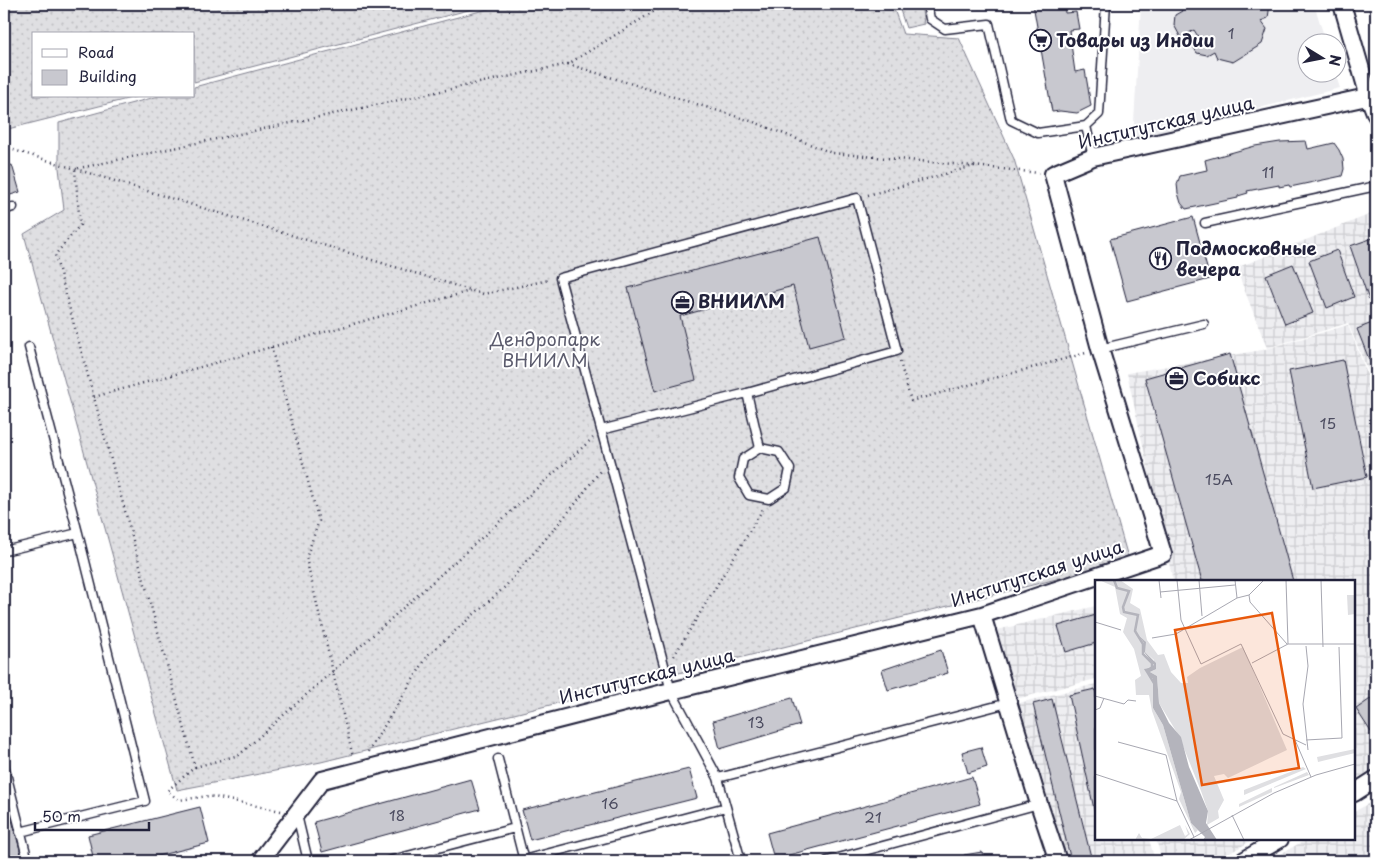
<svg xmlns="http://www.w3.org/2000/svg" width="1380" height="865" font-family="'Playpen Sans',sans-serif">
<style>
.built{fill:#eeeef1}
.industrial{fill:url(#industrial-grid)}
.grass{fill:url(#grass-dots);stroke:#80808e}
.building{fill:#c8c8cf;stroke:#22223b}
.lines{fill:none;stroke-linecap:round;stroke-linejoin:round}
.service-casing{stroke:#22223b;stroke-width:11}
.minor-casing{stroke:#22223b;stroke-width:20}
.path{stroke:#22223b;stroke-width:2.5;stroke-dasharray:1 4;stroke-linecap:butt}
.service{stroke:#fff;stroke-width:8}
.minor{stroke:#fff;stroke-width:16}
.labels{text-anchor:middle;stroke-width:4;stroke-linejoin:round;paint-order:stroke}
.number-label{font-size:15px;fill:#4c4c60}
.poi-label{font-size:18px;font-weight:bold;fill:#22223b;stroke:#fff;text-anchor:start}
.street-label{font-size:18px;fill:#22223b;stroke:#fff}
.park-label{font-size:18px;fill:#5b5b6d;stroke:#fff}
.inset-river{fill:none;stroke:#b4b4bc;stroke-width:2.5}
.inset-road{fill:none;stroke:#a7a7b1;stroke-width:1}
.view{fill:#e8590c;fill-opacity:0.15;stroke:#e8590c;stroke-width:2.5}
.inset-edge{fill:none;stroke:#22223b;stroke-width:2.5}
</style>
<defs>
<pattern id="industrial-grid" width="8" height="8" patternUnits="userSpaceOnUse" patternTransform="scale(1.25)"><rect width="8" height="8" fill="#eeeef1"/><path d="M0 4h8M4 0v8" fill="none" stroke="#ccccd0"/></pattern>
<pattern id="grass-dots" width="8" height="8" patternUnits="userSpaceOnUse" patternTransform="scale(1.25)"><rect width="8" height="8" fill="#dfdfe2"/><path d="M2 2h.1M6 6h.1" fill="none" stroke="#bfbfc3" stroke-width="1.8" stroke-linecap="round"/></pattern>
</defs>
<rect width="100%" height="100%" fill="#fff"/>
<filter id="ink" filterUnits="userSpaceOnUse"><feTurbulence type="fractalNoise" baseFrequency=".02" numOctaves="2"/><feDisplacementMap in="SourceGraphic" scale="10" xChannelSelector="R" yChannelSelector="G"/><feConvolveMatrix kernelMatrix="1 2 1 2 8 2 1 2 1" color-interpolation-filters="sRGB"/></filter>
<g filter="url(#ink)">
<path class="built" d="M 1141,4 L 1314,4 L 1326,42 L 1308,42 L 1308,72 L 1335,73 L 1340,88 L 1133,139 Z"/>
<path class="industrial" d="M 1376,212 L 1376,391 L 1348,323 L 1267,348 L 1236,268 Z
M 1348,325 L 1376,397 L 1376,767 L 1354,780 L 1354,581 L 1173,581 L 1127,373 L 1262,350 Z
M 1096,606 L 1096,679 L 1016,699 L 997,630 Z
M 1096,684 L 1096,839 L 1149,839 L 1155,861 L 1067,861 L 1019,703 Z
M 1376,799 L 1376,861 L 1268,861 L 1307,839 L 1354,839 L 1354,812 Z
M 1156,839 L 1254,839 L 1216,861 L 1162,861 Z"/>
<path class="grass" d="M 4,4 L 491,4 L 194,82 L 194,34 L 34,34 L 34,96 L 139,96 L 4,130 Z
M 507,4 L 892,4 L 903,34 L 959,38 L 1014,159 L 1129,561 L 321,762 L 177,790 L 24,234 L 64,210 L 59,168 L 59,123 L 159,96 L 194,96 L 194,87 Z
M 898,4 L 921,4 L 924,24 L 906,28 Z"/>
<path class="building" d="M 978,4 L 1024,4 L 978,8 Z
M 1033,4 L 1064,4 L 1065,13 L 1076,12 L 1079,29 L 1069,30 L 1075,72 L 1085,70 L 1091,106 L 1077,113 L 1060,111 L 1052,112 Z
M 1179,4 L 1270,4 L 1268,18 L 1261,21 L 1267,29 L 1262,44 L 1233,62 L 1217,58 L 1214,51 L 1207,55 L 1197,53 L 1191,43 L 1199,38 L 1194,30 L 1181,38 L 1174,25 L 1175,15 L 1182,11 Z
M 1306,141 L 1308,149 L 1334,143 L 1339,150 L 1343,159 L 1344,169 L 1342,176 L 1290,187 L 1289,185 L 1279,187 L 1279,185 L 1247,191 L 1248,193 L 1238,196 L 1238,198 L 1186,209 L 1181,203 L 1178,193 L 1177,184 L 1180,176 L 1207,170 L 1205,160 L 1255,146 L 1280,142 Z
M 12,165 L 20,192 L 4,197 L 4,167 Z
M 1193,217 L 1210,279 L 1127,301 L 1110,239 Z
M 820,237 L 846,337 L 809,347 L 793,286 L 680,316 L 696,380 L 655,391 L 628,288 Z
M 1376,237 L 1376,297 L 1369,300 L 1350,246 Z
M 1337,250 L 1354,297 L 1327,308 L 1309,261 Z
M 1293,264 L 1313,313 L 1285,324 L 1266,275 Z
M 1372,323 L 1376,334 L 1376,377 L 1357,329 Z
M 1230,354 L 1293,581 L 1202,581 L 1145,378 Z
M 1343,360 L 1367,477 L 1313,488 L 1289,371 Z
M 1096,615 L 1096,643 L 1066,652 L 1058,626 Z
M 941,650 L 948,673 L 888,690 L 882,670 Z
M 1095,689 L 1096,694 L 1096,818 L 1069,695 Z
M 1376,695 L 1376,729 L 1371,732 L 1356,709 Z
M 792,698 L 800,725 L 720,749 L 713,721 Z
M 1052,699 L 1092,861 L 1071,861 L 1033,704 Z
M 981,747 L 987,767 L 968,773 L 962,752 Z
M 689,769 L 697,798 L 530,840 L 522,810 Z
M 972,777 L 980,804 L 774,859 L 767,833 Z
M 471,779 L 480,809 L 322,852 L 314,822 Z
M 4,789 L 15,831 L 23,861 L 4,861 Z
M 200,807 L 209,843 L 137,861 L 94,861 L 88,835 Z
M 982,852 L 984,861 L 965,861 L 964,855 Z"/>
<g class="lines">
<defs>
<path id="service" d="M 927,4 L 930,19 L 945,29 L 989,24 L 1011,120 L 1038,133 L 1086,126 L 1099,114 L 1106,4
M 1086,126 L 1093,157
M 4,210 L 13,207
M 1205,223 L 1376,186
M 29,347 L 78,533
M 1100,349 L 1204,324
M 747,393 L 760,448
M 601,430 L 747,393 L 897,351 L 857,198 L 560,278 L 609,459 L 671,691 L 718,778 L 741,861
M 760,448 L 779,452 L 790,469 L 786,488 L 769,499 L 749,495 L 739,478 L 743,459 Z
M 4,551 L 78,533 L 145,801 L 20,832
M 498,759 L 524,861
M 4,765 L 28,861
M 718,778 L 1008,703
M 297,815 L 308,861
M 523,860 L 726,807
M 388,861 L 515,828
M 827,861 L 1039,804"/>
<path id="minor" d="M 1342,4 L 1369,97 L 1376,115
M 982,615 L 1039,804 L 1058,861
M 1354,793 L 1376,779
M 260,861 L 322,780 L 671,691 L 982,615 L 1163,554 L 1100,349 L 1053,174 L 1093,157 L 1376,95
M 1243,861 L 1280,839"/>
</defs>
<use href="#service" class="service-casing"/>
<use href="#minor" class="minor-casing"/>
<path class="path" d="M 568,64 L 754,122 L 832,153 L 974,166
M 4,147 L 483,294 L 549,280
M 868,195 L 974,166 L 1039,173
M 271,347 L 319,521 L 306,558 L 353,757
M 900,362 L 911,401 L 1086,353
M 94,397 L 470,291
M 674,656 L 763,509
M 368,752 L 429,654 L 505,587 L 576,503 L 600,471
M 195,767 L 239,755 L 593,438
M 281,811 L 209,796 L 179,800 L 167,791 L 195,767 L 55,255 L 80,225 L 75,169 L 568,64 L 666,4"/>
<use href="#service" class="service"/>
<use href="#minor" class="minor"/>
</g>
</g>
<defs>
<symbol id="supermarket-ring" viewBox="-11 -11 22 22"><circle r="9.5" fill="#fff" stroke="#22223b" stroke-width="1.5"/><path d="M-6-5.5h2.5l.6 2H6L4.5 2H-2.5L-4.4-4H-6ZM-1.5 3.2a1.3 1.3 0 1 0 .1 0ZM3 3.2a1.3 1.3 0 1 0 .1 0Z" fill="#22223b"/></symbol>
<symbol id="restaurant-ring" viewBox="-11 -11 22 22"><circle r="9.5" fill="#fff" stroke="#22223b" stroke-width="1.5"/><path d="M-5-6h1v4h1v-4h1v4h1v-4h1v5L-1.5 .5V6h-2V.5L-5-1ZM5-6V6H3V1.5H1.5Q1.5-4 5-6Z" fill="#22223b"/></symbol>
<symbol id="office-ring" viewBox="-11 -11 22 22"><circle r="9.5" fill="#fff" stroke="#22223b" stroke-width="1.5"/><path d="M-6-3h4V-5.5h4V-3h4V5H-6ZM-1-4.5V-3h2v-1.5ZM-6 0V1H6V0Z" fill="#22223b"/></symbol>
</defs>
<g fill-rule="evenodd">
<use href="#supermarket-ring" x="1028" y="28" width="25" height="25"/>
<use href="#restaurant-ring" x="1148" y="246" width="25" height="25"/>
<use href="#office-ring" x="670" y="290" width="25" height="25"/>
<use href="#office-ring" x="1164" y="366" width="25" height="25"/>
</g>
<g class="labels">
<g class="number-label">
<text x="1231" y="39">1</text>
<text x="1268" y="178">11</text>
<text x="1328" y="429">15</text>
<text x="1219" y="485">15А</text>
<text x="756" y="728">13</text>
<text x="610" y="809">16</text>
<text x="397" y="821">18</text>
<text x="873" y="823">21</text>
</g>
<g class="poi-label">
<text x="1056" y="47">Товары из Индии</text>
<text x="1176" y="255">Подмосковные<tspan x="1176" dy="21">вечера</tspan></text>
<text x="698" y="308">ВНИИЛМ</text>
<text x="1193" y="385">Собикс</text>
</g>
<g class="street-label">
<text transform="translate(1166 123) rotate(-13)" y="6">Институтская улица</text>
<text transform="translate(1037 574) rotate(-18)" y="6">Институтская улица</text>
<text transform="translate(647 677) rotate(-14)" y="6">Институтская улица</text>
</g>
<g class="park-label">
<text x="545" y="346">Дендропарк<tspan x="545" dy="21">ВНИИЛМ</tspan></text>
</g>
</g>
<g transform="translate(1095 580)">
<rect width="260" height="260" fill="#fff"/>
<path d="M 4,0 L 25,0 L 38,9 L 35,23 L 45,29 L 52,60 L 63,75 L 69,74 L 76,92 L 86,103 L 93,103 L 92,97 L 105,88 L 148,67 L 192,170 L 133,198 L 129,194 L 119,196 L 129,220 L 123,231 L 124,238 L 112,245 L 113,231 L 106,211 L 84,156 L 64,123 L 62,96 L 55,92 L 59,90 L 59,80 L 50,72 L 50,61 L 44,59 L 49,62 L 49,74 L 59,85 L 51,92 L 58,100 L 58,128 L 68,145 L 96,243 L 103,250 L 100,253 L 84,219 L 86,212 L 57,131 L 54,115 L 41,115 L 40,100 L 46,96 L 39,69 L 28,52 L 32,38 L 25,34 L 20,7 ZM 85,245 L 90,256 L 93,254 L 90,245 L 95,254 L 88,260 L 40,260 L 44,253 L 47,258 L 56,259 Z" fill="#dfdfe2"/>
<path d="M 260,169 L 260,173 L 223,182 L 222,177 ZM 208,187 L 211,189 L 149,215 L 149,210 ZM 212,192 L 214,195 L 179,208 L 179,207 ZM 177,208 L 177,212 L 144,227 L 144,224 Z" fill="#dfdfe2"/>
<path d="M 252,15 L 260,15 L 260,34 L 253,35 Z" fill="#dfdfe2"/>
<path d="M 44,56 L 51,62 L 50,72 L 61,83 L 61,89 L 55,92 L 62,96 L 64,123 L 74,143 L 86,157 L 94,187 L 113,231 L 111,243 L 122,260 L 108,260 L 110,257 L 96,243 L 68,145 L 58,128 L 58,99 L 50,90 L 59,85 L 49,72 L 49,63 Z" fill="#b4b4bc"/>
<path class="inset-river" d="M 19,0 L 22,8 L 34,11 L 28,27 L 29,32 L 43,35 L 40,51 L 48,64 L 48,74 L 57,83 L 57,89 L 51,90 L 59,103"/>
<path class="inset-road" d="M 64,0 L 66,18M 82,0 L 86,40 L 106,84 L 146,64 L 188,154 L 211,165M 104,0 L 107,36M 140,0 L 142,18M 191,0 L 193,64M 226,0 L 228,67M 65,12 L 140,5M 154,15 L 155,22 L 192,64M 154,15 L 169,0M 0,42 L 26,50M 57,58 L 81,54 L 142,18 L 154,15M 211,66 L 213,86 L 208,124 L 213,170M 157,83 L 193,64 L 260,64M 0,116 L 29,124 L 33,120 L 41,121M 0,130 L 5,128 L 9,118M 200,160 L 216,197M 211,160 L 247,158 L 244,67M 23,162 L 71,175 L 82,221M 0,194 L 82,221 L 99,257M 137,235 L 149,260M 94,260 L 179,213 L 221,195 L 260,184"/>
<path class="view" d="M 177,33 L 204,188 L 107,205 L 80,50 Z"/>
<rect width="260" height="260" class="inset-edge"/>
</g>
<rect width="1380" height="865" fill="none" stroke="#fff" stroke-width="20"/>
<rect x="10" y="10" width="1360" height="845" fill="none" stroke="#22223b" stroke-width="2" filter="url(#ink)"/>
<rect x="32" y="32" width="162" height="65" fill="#ffffff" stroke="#a7a7b1"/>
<rect x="42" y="49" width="25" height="8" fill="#ffffff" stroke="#a7a7b1"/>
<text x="78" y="58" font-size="15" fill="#22223b">Road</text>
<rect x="42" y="70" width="25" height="15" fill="#c8c8cf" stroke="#a7a7b1"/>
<text x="78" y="82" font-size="15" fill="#22223b">Building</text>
<g transform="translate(1322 58) rotate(100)"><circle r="24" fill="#ffffff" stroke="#a7a7b1"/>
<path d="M0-4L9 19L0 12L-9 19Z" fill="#22223b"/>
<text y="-8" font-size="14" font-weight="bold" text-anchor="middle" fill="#22223b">N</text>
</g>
<path d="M35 822v8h114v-8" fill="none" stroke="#22223b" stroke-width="2.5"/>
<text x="42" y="822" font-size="15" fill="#22223b" stroke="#ffffff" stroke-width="4" paint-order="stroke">50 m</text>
</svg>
